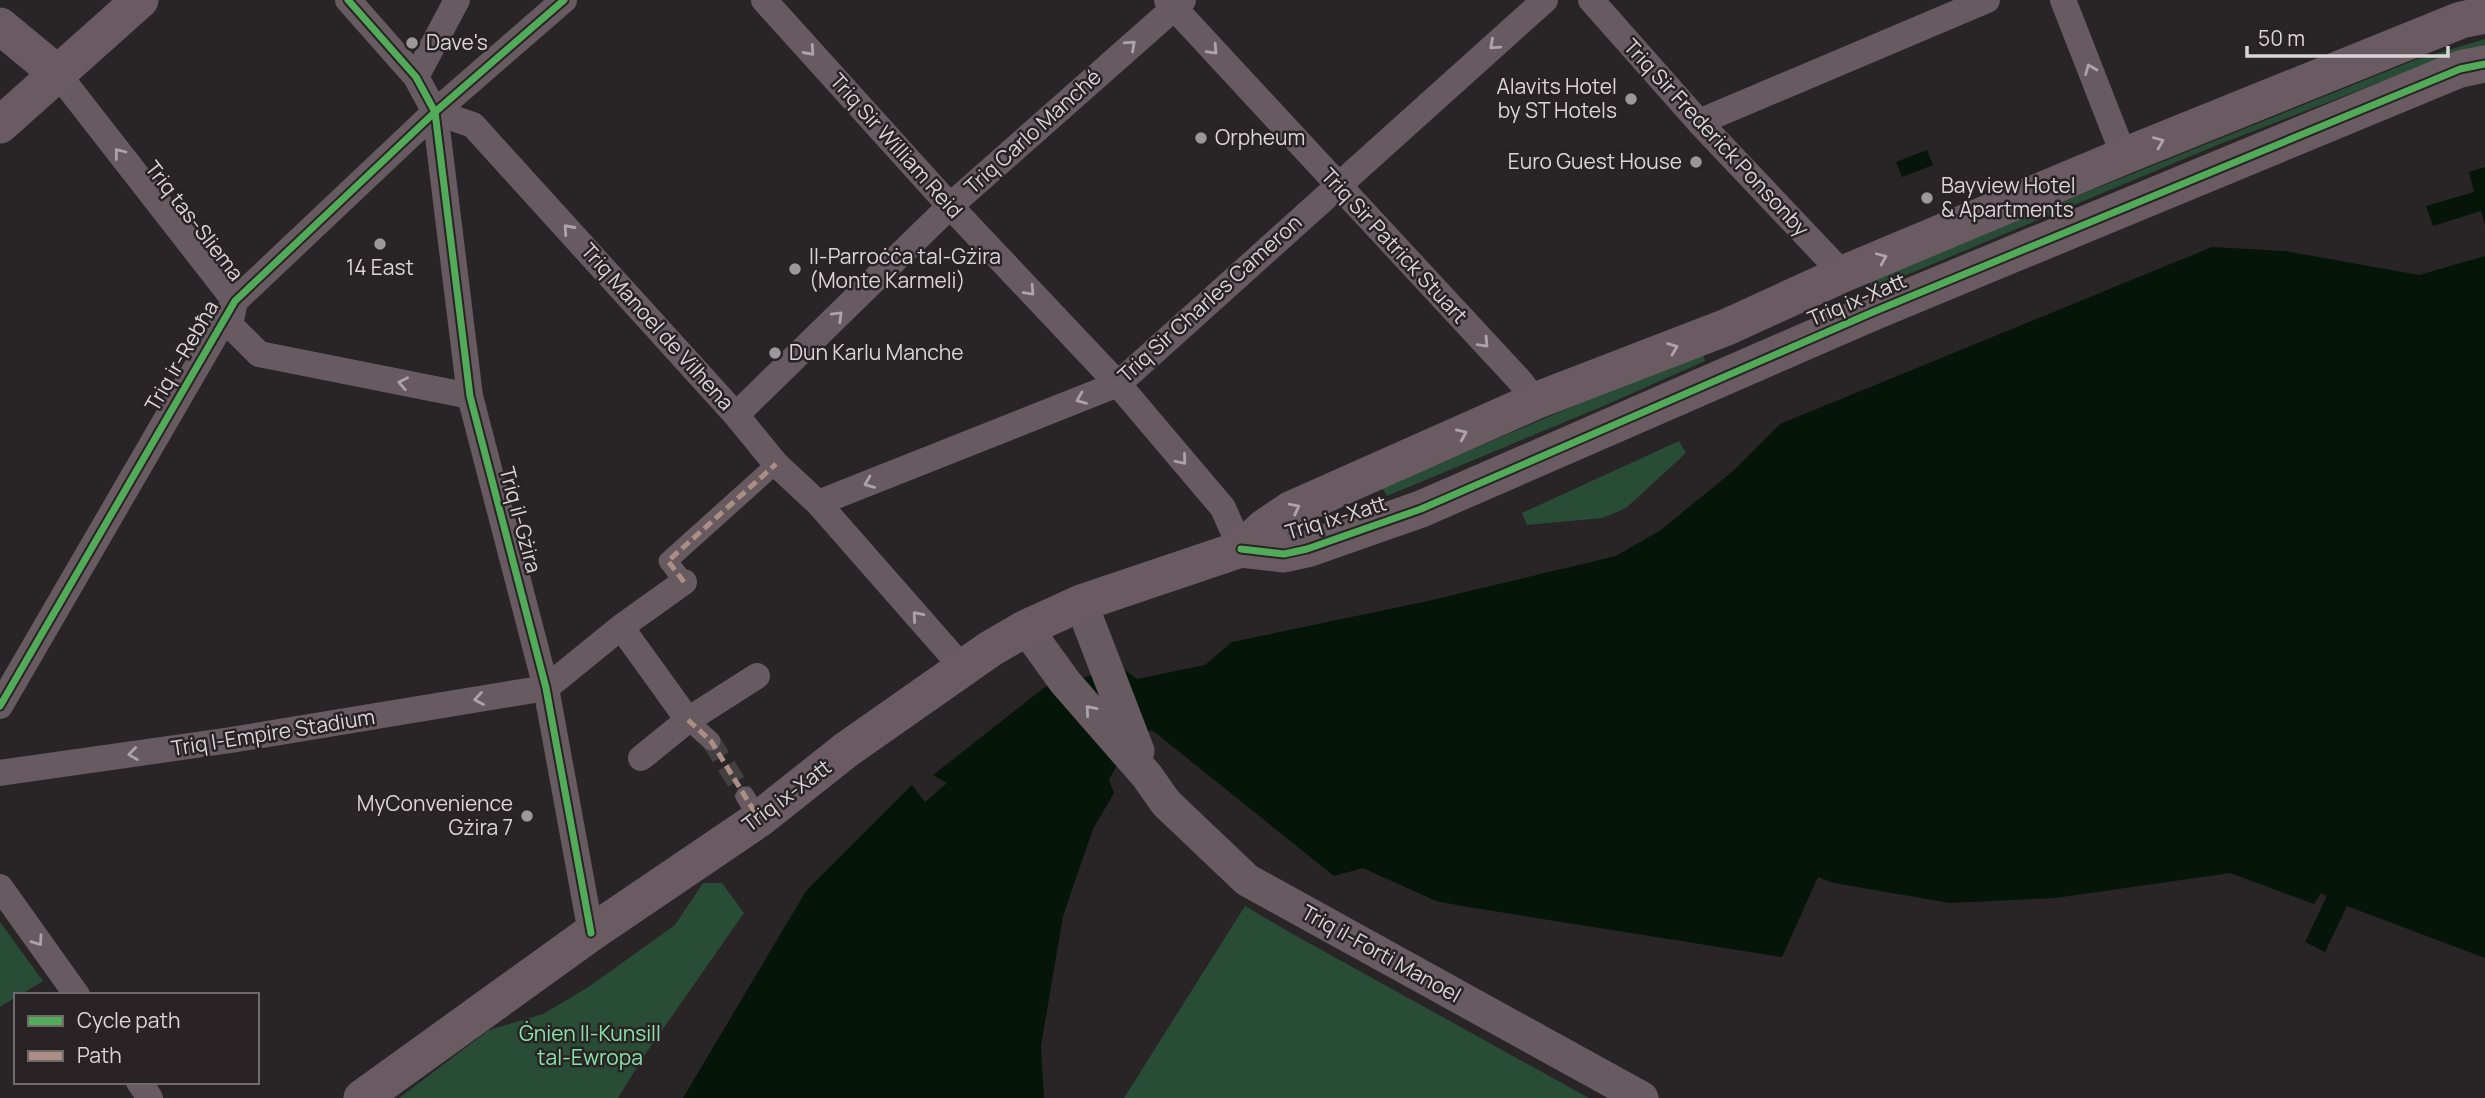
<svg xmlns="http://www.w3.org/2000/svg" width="2485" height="1098" font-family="Manrope,sans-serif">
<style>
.green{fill:#294c36}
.water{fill:#05150a}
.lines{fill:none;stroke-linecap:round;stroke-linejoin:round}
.pedestrian-tunnel{stroke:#443f41;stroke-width:19;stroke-dasharray:19 10;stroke-linecap:butt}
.pedestrian{stroke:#685a61;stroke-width:19}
.minor{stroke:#685a61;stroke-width:26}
.tertiary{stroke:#685a61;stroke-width:33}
.secondary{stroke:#6a5b63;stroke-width:37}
.quiet{stroke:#ac8f84;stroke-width:5;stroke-dasharray:10 5;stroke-linecap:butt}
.cycleway-casing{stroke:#2a2326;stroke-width:11}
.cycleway{stroke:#51ab58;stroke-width:7}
.oneway{stroke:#aca4a8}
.oneway2{stroke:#ada4a9}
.poi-dot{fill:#9c9799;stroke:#2a2326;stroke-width:2.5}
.labels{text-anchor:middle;stroke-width:5;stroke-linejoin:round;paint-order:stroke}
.poi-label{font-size:21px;fill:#dad5d7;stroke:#2a2326;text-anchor:start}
.street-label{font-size:21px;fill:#dad5d7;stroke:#2a2326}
.park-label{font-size:21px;fill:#87e4a7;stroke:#2a2326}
</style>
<rect width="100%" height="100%" fill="#292426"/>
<path class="green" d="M 2485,39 L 2485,47 L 2419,67 L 2215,146 L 1873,289 L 1869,280 L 2415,60 Z
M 1702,351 L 1705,361 L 1608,404 L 1387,496 L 1382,488 Z
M 1679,441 L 1686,453 L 1626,508 L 1603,518 L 1527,525 L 1522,513 Z
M 703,883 L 722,883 L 744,913 L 644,1056 L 618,1098 L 399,1098 L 489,1030 L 543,1014 L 587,988 L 675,925 Z
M 1245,906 L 1289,932 L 1589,1098 L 1124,1098 Z
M 0,922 L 43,981 L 20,995 L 16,995 L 16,997 L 0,1007 Z"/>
<path class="water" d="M 1927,150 L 1933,165 L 1902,177 L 1896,162 Z
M 2485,167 L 2485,225 L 2481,211 L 2433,226 L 2426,206 L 2474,192 L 2469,172 Z
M 2212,247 L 2285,251 L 2419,275 L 2485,256 L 2485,958 L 2347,906 L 2325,952 L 2305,942 L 2327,896 L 2321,893 L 2314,904 L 2230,873 L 2055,898 L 1950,903 L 1834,883 L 1818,877 L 1782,957 L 1462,906 L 1436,901 L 1363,868 L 1334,876 L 1152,730 C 1134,735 1117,763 1109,780 L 1114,793 L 1093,829 L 1063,916 L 1041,1046 L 1044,1098 L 683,1098 L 806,891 L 912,785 L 925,802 L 947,783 L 933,775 L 1045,687 L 1122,668 L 1137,679 L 1205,665 L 1232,642 L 1428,601 L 1616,556 L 1661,530 L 1733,471 L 1780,424 Z"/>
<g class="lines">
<path class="pedestrian-tunnel" d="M 711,741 L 745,796"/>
<path class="pedestrian" d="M 684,582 L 668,561 L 776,464
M 688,720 L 711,741
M 745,796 L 759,819"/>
<path class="minor" d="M 348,0 L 416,77 L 435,112 L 470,396 L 546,688 L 591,933
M 764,0 L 950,206 L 1118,384 L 1223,508 L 1241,549
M 1167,0 L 1521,382 L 1535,401
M 1591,0 L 1699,122 L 1843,274
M 2063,0 L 2124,156
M 58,74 L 235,301 L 230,325 L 259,354 L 470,396
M 416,77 L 457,0
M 435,112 L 473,125 L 736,415 L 776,464 L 818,503 L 962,667
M 1699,122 L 1987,0
M 736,415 L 950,206 L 1183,0
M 818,503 L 1118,384 L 1545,0
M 621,627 L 688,720
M 0,706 L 235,301 L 435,112 L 564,0
M 641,758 L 688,720 L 757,676
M 0,773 L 231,740 L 546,688 L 621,627 L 684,582
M 0,887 L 77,995
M 139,1082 L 150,1098"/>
<path class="tertiary" d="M 1081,603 L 1138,751
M 1026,628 L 1065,682 L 1147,776 L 1166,803 L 1247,880 L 1642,1098"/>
<path class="secondary" d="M 0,26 L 58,74
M 0,125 L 140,0
M 1241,549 L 1284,554 L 1307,549 L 1421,509 L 1873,312 L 2460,69 L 2485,64
M 362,1098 L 591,933 L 759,819 L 846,750 L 990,649 L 1026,628 L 1081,603 L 1241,549 L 1265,527 L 1290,510 L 1535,401 L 1727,327 L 1843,274 L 2124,156 L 2461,20 L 2485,15"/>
<path class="quiet" d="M 684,582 L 668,561 L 776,464
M 688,720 L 711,741 L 759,819"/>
<defs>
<path id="cycleway" d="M 348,0 L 416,77 L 435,112 L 470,396 L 546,688 L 591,933
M 1241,549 L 1284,554 L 1307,549 L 1421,509 L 1873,312 L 2460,69 L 2485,64
M 0,706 L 235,301 L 435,112 L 564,0"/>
</defs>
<use href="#cycleway" class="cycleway-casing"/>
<use href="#cycleway" class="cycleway"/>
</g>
<defs><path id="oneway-chevron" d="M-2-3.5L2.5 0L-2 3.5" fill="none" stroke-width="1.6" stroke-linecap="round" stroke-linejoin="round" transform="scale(1.75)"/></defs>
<g class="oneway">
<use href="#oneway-chevron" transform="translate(1131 45) rotate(-42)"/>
<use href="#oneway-chevron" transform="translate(1494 45) rotate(138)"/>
<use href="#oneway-chevron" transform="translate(1213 50) rotate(47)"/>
<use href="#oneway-chevron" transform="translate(810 51) rotate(48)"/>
<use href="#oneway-chevron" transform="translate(2090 69) rotate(-112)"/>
<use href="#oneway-chevron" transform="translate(119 153) rotate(-128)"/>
<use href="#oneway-chevron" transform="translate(568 229) rotate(-132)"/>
<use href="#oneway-chevron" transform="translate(1030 291) rotate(47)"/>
<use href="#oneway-chevron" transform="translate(838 316) rotate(-44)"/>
<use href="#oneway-chevron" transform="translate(1484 343) rotate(47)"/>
<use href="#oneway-chevron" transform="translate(403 383) rotate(-169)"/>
<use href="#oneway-chevron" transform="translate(1081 399) rotate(158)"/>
<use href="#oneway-chevron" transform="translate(1182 460) rotate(50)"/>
<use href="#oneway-chevron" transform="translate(869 483) rotate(158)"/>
<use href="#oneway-chevron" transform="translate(917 616) rotate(-131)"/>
<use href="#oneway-chevron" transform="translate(479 699) rotate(171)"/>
<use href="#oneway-chevron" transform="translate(1090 710) rotate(-131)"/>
<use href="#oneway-chevron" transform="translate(133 754) rotate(172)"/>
<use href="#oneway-chevron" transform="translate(38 941) rotate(55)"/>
</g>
<g class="oneway2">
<use href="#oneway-chevron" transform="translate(2159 142) rotate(-22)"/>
<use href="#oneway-chevron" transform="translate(1882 258) rotate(-23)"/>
<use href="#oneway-chevron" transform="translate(1673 348) rotate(-21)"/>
<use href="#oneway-chevron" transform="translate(1462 434) rotate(-24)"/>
<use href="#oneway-chevron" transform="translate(1295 508) rotate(-27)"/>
</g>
<g class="poi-dot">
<circle cx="412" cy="43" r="7"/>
<circle cx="1631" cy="99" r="7"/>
<circle cx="1201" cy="138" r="7"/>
<circle cx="1696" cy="162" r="7"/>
<circle cx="1927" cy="198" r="7"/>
<circle cx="380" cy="244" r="7"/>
<circle cx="795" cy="269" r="7"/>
<circle cx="775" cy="353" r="7"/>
<circle cx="527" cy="816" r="7"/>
</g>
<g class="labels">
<g class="poi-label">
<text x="426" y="50">Dave's</text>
<text x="1617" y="94" text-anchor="end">Alavits Hotel<tspan x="1617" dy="24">by ST Hotels</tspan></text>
<text x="1215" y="145">Orpheum</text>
<text x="1682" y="169" text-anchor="end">Euro Guest House</text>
<text x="1941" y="193">Bayview Hotel<tspan x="1941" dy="24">&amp; Apartments</tspan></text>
<text x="809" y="264">Il-Parroċċa tal-Gżira<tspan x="809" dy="24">(Monte Karmeli)</tspan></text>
<text x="380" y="275" text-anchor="middle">14 East</text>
<text x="789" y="360">Dun Karlu Manche</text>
<text x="513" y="811" text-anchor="end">MyConvenience<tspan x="513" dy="24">Gżira 7</tspan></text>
</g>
<g class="street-label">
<text transform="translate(1033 132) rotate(-42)" y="7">Triq Carlo Manché</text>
<text transform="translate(1716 138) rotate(47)" y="7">Triq Sir Frederick Ponsonby</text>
<text transform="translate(896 146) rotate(48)" y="7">Triq Sir William Reid</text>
<text transform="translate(194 221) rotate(52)" y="7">Triq tas-Sliema</text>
<text transform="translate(1394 246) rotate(47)" y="7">Triq Sir Patrick Stuart</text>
<text transform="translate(1210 299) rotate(-42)" y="7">Triq Sir Charles Cameron</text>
<text transform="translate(1857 300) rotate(-23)" y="7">Triq ix-Xatt</text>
<text transform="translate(657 327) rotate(48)" y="7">Triq Manoel de Vilhena</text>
<text transform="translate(182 356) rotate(-60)" y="7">Triq ir-Rebħa</text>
<text transform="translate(1336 518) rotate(-17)" y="7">Triq ix-Xatt</text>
<text transform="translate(520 520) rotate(75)" y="7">Triq il-Gżira</text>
<text transform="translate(273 733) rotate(-9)" y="7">Triq l-Empire Stadium</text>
<text transform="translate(787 796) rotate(-37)" y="7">Triq ix-Xatt</text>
<text transform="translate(1381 954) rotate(29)" y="7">Triq il-Forti Manoel</text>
</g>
<g class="park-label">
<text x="590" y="1041">Ġnien Il-Kunsill<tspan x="590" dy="24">tal-Ewropa</tspan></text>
</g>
</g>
<rect x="14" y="993" width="245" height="91" fill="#2a2326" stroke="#706a6d" stroke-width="2"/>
<rect x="28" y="1016" width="35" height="10" fill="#51ab58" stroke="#706a6d" stroke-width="2"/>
<text x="77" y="1028" font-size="21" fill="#dad5d7">Cycle path</text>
<rect x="28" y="1051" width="35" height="10" fill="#ac8f84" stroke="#706a6d" stroke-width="2"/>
<text x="77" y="1063" font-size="21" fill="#dad5d7">Path</text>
<path d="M2247 46v10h201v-10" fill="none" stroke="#dad5d7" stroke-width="3.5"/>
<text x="2258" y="46" font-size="21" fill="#dad5d7" stroke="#2a2326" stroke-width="5" paint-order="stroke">50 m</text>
</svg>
